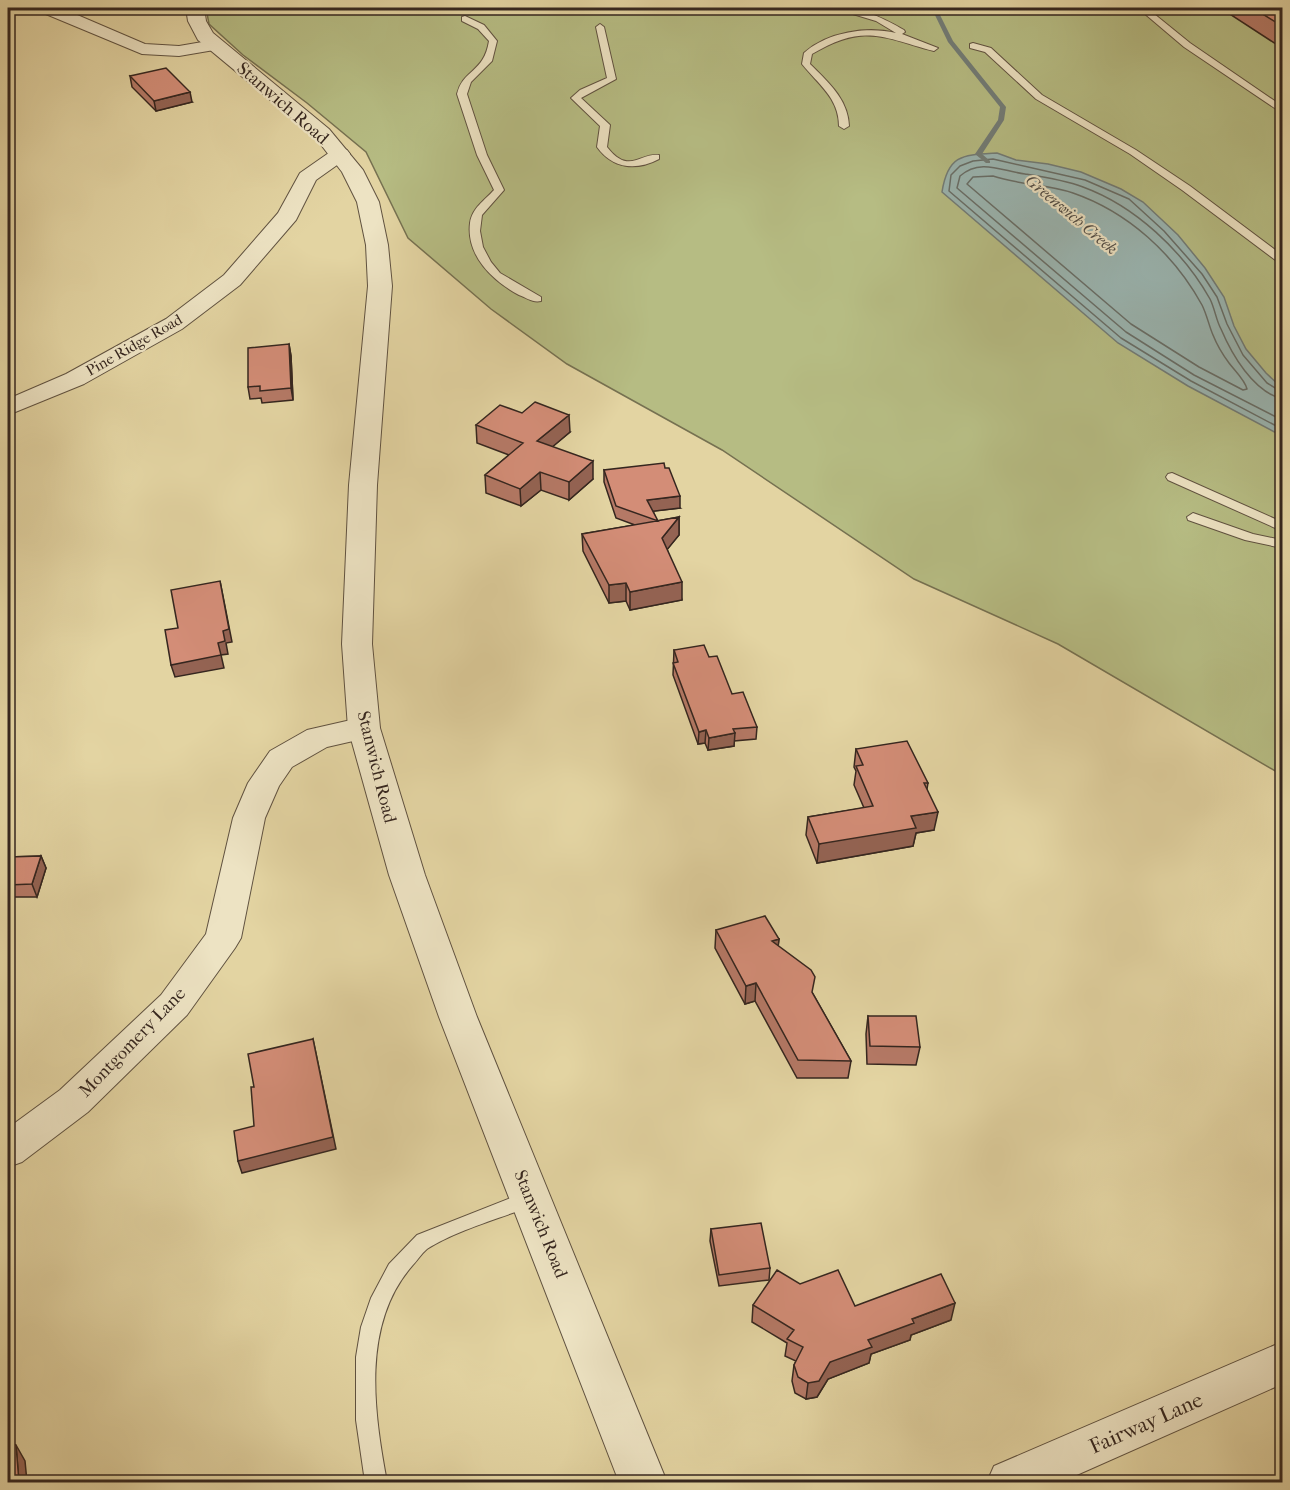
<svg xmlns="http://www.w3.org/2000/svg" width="1290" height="1490" font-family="'IM FELL French Canon',serif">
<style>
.green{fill:#b6bc83;stroke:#767151;stroke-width:1.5}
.water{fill:#9ab5b1;stroke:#727c77;stroke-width:1.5}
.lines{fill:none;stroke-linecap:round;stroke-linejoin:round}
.shore{stroke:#686e68;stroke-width:1.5}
.stream{fill:#727c77;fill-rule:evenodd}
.service-casing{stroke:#605240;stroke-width:2}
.minor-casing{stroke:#605240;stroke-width:2}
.tertiary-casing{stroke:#605240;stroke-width:2}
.service{fill:#ede3c3;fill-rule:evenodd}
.minor{fill:#ede3c3;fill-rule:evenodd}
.tertiary{fill:#ede3c3;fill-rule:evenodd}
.wall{fill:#b57966;stroke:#35261f;stroke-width:1.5}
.shaded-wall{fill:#946353;stroke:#35261f;stroke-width:1.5}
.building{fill:#d38d77;stroke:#35261f;stroke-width:1.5}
.labels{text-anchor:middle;stroke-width:4.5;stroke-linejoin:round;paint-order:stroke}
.far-street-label{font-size:15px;fill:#35261f;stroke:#ede3c3}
.far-water-label{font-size:16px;font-style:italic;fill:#4e4a44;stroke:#ede3c3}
.street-label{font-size:18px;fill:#35261f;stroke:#ede3c3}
.near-street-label{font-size:21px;fill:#35261f;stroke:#ede3c3}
</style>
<rect width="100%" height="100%" fill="#e3d4a2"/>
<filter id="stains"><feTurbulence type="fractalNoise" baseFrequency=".00333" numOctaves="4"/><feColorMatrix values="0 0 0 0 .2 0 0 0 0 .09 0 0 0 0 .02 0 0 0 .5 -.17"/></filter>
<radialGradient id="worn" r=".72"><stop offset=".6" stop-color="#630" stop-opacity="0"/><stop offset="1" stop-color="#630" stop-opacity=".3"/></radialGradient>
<path class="green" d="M 206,8 L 1282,8 L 1282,775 L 1058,644 L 914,579 L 722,450 L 567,364 L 491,309 L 408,238 L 366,152 L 307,103 L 243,55 L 209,24 Z"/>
<path class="water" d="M 997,153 L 1016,160 L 1048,164 L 1081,172 L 1121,189 L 1143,202 L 1178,235 L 1205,268 L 1224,297 L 1234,326 L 1246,349 L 1266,373 L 1282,388 L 1282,436 L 1188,386 L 1118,343 L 942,192 C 948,154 963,155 997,153 Z"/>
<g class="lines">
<path class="shore" d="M 993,176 C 1019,185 1047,184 1073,193 C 1128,212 1174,254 1202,305 C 1207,315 1209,326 1213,335 C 1217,345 1223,355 1229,363 C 1235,371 1245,380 1247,389 L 1243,390 L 1199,367 L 1131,324 L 967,184 L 973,177 Z
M 1282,392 L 1267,383 L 1243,355 L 1227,324 L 1217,297 L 1202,274 L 1164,231 L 1129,199 L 1085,180 L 993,159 L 973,161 L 960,166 L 951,175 L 949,191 L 1121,338 L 1191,381 L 1282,429
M 1282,399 C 1253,391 1232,355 1221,329 C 1216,320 1215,309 1210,299 C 1183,251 1135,206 1083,187 C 1064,180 1044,177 1025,174 C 1002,171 980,158 960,176 L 957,188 L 1126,332 L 1194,375 L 1282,420"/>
<path class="stream" d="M 925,8 L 937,9 L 953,41 L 1006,107 L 1004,120 L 982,154 L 990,161 L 990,163 L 986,163 L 975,154 L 998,120 L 1000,107 L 948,42 L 933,11 Z"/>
<defs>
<path id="service" d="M 833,8 C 857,5 883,18 904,30 L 905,32 L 902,34 L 938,48 L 934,51 C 882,37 863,23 812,54 L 810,64 C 828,82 848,99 849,126 L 844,129 L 839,126 C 839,98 818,84 802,64 L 804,53 C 827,32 867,26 896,33 L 876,21 Z
M 1138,8 L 1177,8 L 1173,10 L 1153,13 L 1190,43 L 1282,106 L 1282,113 L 1184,47 Z
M 465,16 L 484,25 L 497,41 L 492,61 L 471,82 L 467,94 L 487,155 L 504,190 L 482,215 L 480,231 L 483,247 L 491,262 L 500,273 L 541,297 L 541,301 C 533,303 527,298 519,295 C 493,281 466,256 470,223 C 472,208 485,200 494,190 L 477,155 L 457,94 C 463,69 484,73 489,41 L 478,29 L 462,21 L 462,17 Z
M 600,24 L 604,27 L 616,79 L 581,98 L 610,125 L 607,147 C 629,175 639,153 659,155 L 659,159 C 636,171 613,169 597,147 L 600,126 L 571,98 L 580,90 L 607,78 L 596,27 Z
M 973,43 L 991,48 L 1042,95 L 1136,150 L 1190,186 L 1282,255 L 1282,263 L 1278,262 L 1182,190 L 1130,154 L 1036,99 L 985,52 L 970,48 L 970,44 Z
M 1172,473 L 1282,522 L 1282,531 L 1168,480 L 1166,477 L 1168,474 Z
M 1193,513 L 1253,534 L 1282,540 L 1282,548 L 1245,540 L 1188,520 L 1187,517 Z
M 531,1190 L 538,1192 L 541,1198 L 538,1204 C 506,1216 454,1231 427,1249 C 421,1254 417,1261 412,1266 C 361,1325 374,1412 387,1482 L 365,1482 L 356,1420 L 356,1357 L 361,1327 L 371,1298 L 389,1264 L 417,1235 Z"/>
<path id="minor" d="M 38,8 L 61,8 L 145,44 L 179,46 L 214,40 L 220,41 L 223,45 L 220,49 L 179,56 L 142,54 L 41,12 Z
M 340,148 L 347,150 L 350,154 L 347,158 L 316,180 L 296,220 L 240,285 L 182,329 L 84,384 L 8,415 L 8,399 L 66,374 L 166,319 L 224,275 L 278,213 L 300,173 L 333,150 Z
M 364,717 L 375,720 L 380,728 L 375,736 L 327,747 L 292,767 L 279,786 L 265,818 L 241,938 L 235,948 L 187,1015 L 88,1112 L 22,1162 L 8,1167 L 8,1128 L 60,1090 L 161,995 L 206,934 L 233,818 L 248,783 L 270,751 L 307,730 Z
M 1282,1342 L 1282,1384 L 1061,1482 L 987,1482 L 994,1466 Z"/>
<path id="tertiary" d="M 186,8 L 204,8 L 206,21 L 213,33 L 329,129 L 363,170 L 379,202 L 388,245 L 392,286 L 377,485 L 372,644 L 380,728 L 425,875 L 477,1017 L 667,1482 L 619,1482 L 439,1017 L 389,875 L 348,728 L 342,644 L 349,485 L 368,286 L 366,245 L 357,202 L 342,172 L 315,137 L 198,40 L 188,21 Z"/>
</defs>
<use href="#service" class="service-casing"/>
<use href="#minor" class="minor-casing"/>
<use href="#tertiary" class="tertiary-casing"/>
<use href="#service" class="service"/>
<use href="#minor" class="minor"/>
<use href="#tertiary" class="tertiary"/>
</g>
<path class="wall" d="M 1226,8 L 1282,8 L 1282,48 L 1225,11 Z
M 130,76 L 192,102 L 156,111 L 132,87 Z
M 289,344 L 291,356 L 293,400 L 262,403 L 261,398 L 250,399 L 248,387 Z
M 476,425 L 570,432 L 552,447 L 593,479 L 569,500 L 541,490 L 521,506 L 486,493 L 485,475 L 509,455 L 477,443 Z
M 604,470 L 680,508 L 653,511 L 657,521 L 679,517 L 679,535 L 667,549 L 682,600 L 630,610 L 626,601 L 609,603 L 583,551 L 582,534 L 635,525 L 616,518 L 604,482 Z
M 674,650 L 709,657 L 732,694 L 757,727 L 756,739 L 734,741 L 734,746 L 708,750 L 705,743 L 698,744 L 673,675 Z
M 856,749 L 928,783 L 927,789 L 934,830 L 916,833 L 913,846 L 817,863 L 806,835 L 808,817 L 864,808 L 854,785 L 856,771 L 854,767 Z
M 41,856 L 46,868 L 37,897 L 8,897 L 8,857 Z
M 716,930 L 779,939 L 778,946 L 813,994 L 851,1061 L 848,1078 L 797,1078 L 755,1001 L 745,1004 L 715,948 Z
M 868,1016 L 920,1047 L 916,1065 L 867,1064 L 866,1034 Z
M 711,1229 L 770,1268 L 769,1280 L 719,1286 L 710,1241 Z
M 800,1284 L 855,1306 L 951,1320 L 911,1335 L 910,1340 L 871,1354 L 869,1363 L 828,1379 L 817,1397 L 806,1399 L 795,1393 L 792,1381 L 794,1365 L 796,1361 L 785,1356 L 787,1343 L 752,1322 L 753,1305 Z"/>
<path class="shaded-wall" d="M 190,92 L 192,102 L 156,111 L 154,101 Z
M 289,344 L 291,356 L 293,400 L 291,388 Z
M 569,415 L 570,432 L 538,459 L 537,441 Z
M 593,461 L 593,479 L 569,500 L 569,482 Z
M 540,472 L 541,490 L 521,506 L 520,489 Z
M 680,496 L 680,508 L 647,512 L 647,500 Z
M 679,517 L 679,535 L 662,556 L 662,538 Z
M 220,581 L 232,642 L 226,643 L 228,654 L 221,655 L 224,668 L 175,677 L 171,665 L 218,643 L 223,631 Z
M 682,582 L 682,600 L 630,610 L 630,592 Z
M 626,583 L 626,601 L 609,603 L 609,585 Z
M 706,730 L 705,743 L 698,744 L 699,732 Z
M 735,733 L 734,746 L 708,750 L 709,738 Z
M 938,812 L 934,830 L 916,833 L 913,846 L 817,863 L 819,844 L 911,816 Z
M 41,856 L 46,868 L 37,897 L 32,884 Z
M 779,939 L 777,957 L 772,941 Z
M 756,983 L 755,1001 L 745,1004 L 746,986 Z
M 313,1039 L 336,1149 L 242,1173 L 238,1161 Z
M 955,1303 L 951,1320 L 911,1335 L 910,1340 L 871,1354 L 869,1363 L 828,1379 L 817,1397 L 806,1399 L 808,1383 L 830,1362 L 868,1340 L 912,1319 Z
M 16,1445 L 25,1461 L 27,1482 L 19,1482 Z"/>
<path class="building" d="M 1253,8 L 1282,8 L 1282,26 Z
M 166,68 L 190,92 L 154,101 L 130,76 Z
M 289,344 L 291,388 L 260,391 L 260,386 L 248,387 L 248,348 Z
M 535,402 L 569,415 L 537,441 L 593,461 L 569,482 L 540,472 L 520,489 L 485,475 L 523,443 L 476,425 L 500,405 L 522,413 Z
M 664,463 L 665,468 L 669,468 L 680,496 L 647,500 L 658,521 L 616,506 L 604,470 Z
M 679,517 L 662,538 L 682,582 L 630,592 L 626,583 L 609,585 L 582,534 Z
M 220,581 L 229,629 L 223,631 L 225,641 L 218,643 L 221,655 L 171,665 L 165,630 L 178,628 L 171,590 Z
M 704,645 L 709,657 L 717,656 L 732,694 L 743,692 L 757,727 L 733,729 L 735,733 L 709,738 L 706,730 L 699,732 L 673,663 L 678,662 L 674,650 Z
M 907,741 L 928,783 L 924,783 L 938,812 L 911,816 L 916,828 L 819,844 L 808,817 L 873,806 L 856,766 L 863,765 L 856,749 Z
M 41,856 L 32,884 L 8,885 L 8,857 Z
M 765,916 L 779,939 L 772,941 L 811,970 L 815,977 L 812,992 L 851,1061 L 798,1060 L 756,983 L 746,986 L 716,930 Z
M 868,1016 L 916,1016 L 920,1047 L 870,1046 Z
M 313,1039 L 333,1137 L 238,1161 L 234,1131 L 254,1126 L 251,1087 L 254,1087 L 248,1054 Z
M 761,1223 L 770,1268 L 719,1275 L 711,1229 Z
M 777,1270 L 800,1284 L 838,1270 L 855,1306 L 941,1274 L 955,1303 L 912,1319 L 914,1323 L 868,1340 L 872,1347 L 830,1362 L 819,1381 L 808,1383 L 798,1377 L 794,1365 L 803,1347 L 787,1339 L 794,1330 L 753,1305 Z
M 8,1441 L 16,1445 L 19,1482 L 8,1482 Z"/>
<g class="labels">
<g class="far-street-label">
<text transform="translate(134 345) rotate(-30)" y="5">Pine Ridge Road</text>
</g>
<g class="far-water-label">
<text transform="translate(1072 214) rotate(40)" y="6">Greenwich Creek</text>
</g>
<g class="street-label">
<text transform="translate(283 103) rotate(41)" y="6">Stanwich Road</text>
<text transform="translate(377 767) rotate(76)" y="6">Stanwich Road</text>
<text transform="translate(132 1042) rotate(-46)" y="6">Montgomery Lane</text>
<text transform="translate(541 1224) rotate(68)" y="6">Stanwich Road</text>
</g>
<g class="near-street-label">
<text transform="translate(1146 1423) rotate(-24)" y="7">Fairway Lane</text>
</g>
</g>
<rect width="1290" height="1490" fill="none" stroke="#e3d4a2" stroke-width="30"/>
<rect x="9" y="9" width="1272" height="1472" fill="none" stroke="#35261f" stroke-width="3"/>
<rect x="15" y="15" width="1260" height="1460" fill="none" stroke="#35261f" stroke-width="1.5"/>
<rect width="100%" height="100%" filter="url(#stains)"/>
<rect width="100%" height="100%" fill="url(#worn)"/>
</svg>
